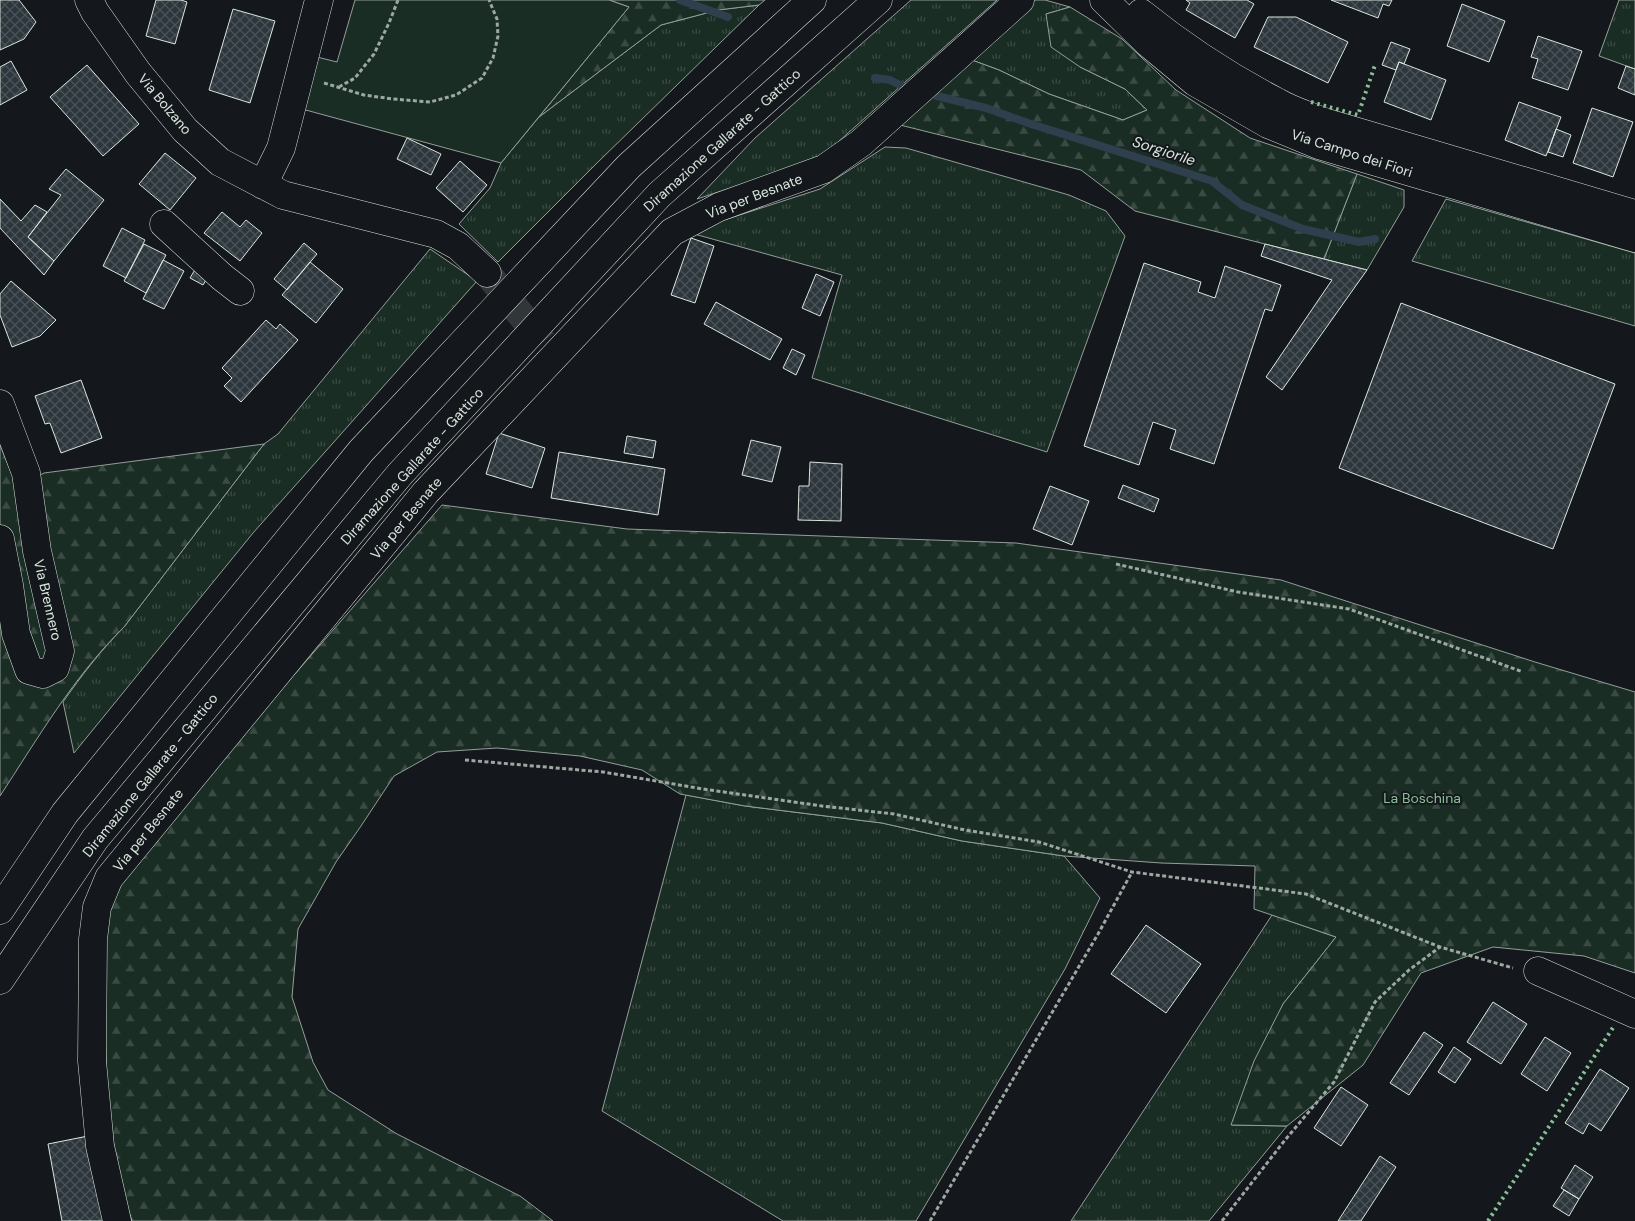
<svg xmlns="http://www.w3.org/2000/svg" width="1635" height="1221" font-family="'DM Sans',sans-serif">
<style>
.grass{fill:url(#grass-tufts);stroke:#939e99}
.forest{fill:url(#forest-firs);stroke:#939e99}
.park{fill:#1a2d24;stroke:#939e99}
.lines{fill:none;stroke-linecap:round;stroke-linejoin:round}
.stream{stroke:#2f3f4d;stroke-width:8}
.building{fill:url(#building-cross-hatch);stroke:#d8e6dc}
.minor-tunnel{stroke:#313739;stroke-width:28;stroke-dasharray:28 14;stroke-linecap:butt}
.minor-casing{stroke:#d8e6dc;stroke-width:29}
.highway-casing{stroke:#d8e6dc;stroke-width:29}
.path{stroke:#9da8a2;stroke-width:3;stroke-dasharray:4 2.5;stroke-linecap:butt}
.minor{stroke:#14181c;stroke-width:28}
.highway{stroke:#14181c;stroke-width:28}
.hedge{stroke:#8ac095;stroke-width:4;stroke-dasharray:2.5 4;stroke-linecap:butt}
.labels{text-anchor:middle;stroke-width:4;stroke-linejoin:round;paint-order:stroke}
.street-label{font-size:14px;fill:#d8e6dc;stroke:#14181c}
.park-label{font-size:14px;fill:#8ac095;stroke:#14181c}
.water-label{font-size:15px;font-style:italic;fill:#d8e6dc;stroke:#14181c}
</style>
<defs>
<pattern id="grass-tufts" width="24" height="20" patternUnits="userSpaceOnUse" patternTransform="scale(1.25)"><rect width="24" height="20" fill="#1a2d24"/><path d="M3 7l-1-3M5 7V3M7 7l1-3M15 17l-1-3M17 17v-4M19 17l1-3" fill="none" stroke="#3b4b43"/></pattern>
<pattern id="forest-firs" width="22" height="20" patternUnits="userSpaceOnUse" patternTransform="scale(1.25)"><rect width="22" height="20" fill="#1a2d24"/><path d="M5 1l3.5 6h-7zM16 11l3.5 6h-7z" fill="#3b4b43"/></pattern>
<pattern id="building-cross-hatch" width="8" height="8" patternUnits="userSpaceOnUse" patternTransform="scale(1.25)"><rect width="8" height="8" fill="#2c363c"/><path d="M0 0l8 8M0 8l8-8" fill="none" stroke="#4a5358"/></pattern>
</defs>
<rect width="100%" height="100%" fill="#14181c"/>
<path class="grass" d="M 911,0 L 997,0 L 819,159 L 697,199 L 755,138 Z
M 1032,0 L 1045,0 L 1070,7 L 1046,14 L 1080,67 L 1125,89 L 1147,110 L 1123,120 L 1049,94 L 999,70 L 969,59 Z
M 1619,0 L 1635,0 L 1635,69 L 1599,56 Z
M 759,5 L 596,164 L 498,262 L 459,224 L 490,188 L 501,163 L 539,117 L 661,25 L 718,10 Z
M 885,147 L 906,148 L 1069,195 L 1106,211 L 1125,236 L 1047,452 L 812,378 L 842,275 L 687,232 L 820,189 Z
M 1357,174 L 1404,190 L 1404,207 L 1367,270 L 1324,259 Z
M 1446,199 L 1635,253 L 1635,326 L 1412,261 Z
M 430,249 L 477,281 L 253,533 L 74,753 L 63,702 C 82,675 101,650 124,627 L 264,444 L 278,434 Z
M 686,795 L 745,806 L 882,823 L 962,841 L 1064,856 L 1100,898 L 1065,969 L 916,1221 L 783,1221 L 602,1111 Z
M 1272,915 L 1336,937 L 1283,1004 L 1232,1125 L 1287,1126 L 1209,1221 L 1071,1221 Z"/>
<path class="forest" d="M 609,0 L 765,0 L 759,5 L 718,10 L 661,25 L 539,117 L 629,7 Z
M 1070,7 L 1122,39 L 1176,90 L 1250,138 L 1357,174 L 1324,259 L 1135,211 L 1081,170 L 900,125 L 969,59 L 999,70 L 1049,94 L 1123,120 L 1147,110 L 1125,89 L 1080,67 L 1051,47 L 1046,14 Z
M 264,444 L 124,627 C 74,676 38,738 0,796 L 0,445 L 17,487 L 44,473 Z
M 442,505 L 627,529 L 1016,543 L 1281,580 L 1535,662 L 1635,692 L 1635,973 L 1584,956 L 1493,947 L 1421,973 L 1363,1065 L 1287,1126 L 1231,1125 L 1254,1061 L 1283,1004 L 1336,937 L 1254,909 L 1255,866 L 1161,863 L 1064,856 L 962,841 L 882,823 L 745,806 L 680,794 L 642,770 L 580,756 L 497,748 L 437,752 L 394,776 L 361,826 L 336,862 L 298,929 L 292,997 L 313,1062 L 328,1090 L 397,1134 L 520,1196 L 553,1221 L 132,1221 L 119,1182 L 107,1095 L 105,1030 L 105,915 L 125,869 Z"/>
<path class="park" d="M 355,0 L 609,0 L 629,7 L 501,163 L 302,109 L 317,57 L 337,62 Z"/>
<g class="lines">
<path class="stream" d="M 680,0 L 728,17
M 875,78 L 890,80 L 906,88
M 937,96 L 986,108 L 1031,124 L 1212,181 L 1242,205 L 1303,229 L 1359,242 L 1375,239"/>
</g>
<path class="building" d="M 0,0 L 19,0 L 36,22 L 24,39 L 0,50 Z
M 156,0 L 181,0 L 187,2 L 175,44 L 146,36 Z
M 1186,0 L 1247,0 L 1254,4 L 1235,38 L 1186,10 L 1190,3 Z
M 1331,0 L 1392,0 L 1389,6 L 1383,4 L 1378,18 Z
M 1462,4 L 1505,21 L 1489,62 L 1447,46 Z
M 233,9 L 275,21 L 250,103 L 209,90 Z
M 1268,17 L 1296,17 L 1348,42 L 1328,83 L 1254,47 Z
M 1538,36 L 1582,51 L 1568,90 L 1532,78 L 1538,59 L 1531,57 Z
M 1391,42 L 1410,49 L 1404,64 L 1399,62 L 1396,70 L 1382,65 Z
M 11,61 L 27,90 L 0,105 L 0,67 Z
M 1399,62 L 1446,80 L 1431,120 L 1384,102 Z
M 87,65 L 139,124 L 103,156 L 50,97 Z
M 1626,66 L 1635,69 L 1635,95 L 1618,88 Z
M 1519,102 L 1561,117 L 1546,156 L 1505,140 Z
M 1592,108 L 1633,122 L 1613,177 L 1573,163 Z
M 1556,129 L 1571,135 L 1563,157 L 1548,152 Z
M 407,138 L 441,154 L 431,175 L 397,159 Z
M 165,153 L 196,178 L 170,210 L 139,184 Z
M 460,161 L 487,185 L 463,212 L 436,188 Z
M 66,169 L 104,200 L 54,261 L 28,237 L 61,195 L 49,189 Z
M 0,199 L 21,221 L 35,205 L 47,212 L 28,237 L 54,261 L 44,275 L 0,228 Z
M 222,212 L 240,227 L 246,220 L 262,233 L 240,261 L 204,233 Z
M 122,228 L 145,240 L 126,278 L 103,266 Z
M 691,238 L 714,246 L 695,303 L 671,295 Z
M 304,243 L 317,254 L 287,290 L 274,279 Z
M 144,244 L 166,255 L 146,293 L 124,281 Z
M 1265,244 L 1367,270 L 1282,390 L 1266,377 L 1332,280 L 1261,256 Z
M 163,260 L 184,271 L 164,309 L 143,299 Z
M 310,262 L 343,289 L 316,323 L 282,295 Z
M 199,263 L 212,270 L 203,285 L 190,278 Z
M 1144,263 L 1201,282 L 1198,292 L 1215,298 L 1225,266 L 1281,285 L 1272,311 L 1265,309 L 1214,464 L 1170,449 L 1176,430 L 1153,422 L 1139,465 L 1084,446 Z
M 816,274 L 834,282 L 820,316 L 802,308 Z
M 11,281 L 56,320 L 40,336 L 12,347 L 0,315 L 0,294 Z
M 716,302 L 782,339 L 770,360 L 704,324 Z
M 1401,303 L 1615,384 L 1553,549 L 1339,468 Z
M 266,320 L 276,329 L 280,324 L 298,340 L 241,402 L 224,386 L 232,378 L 222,368 Z
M 792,349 L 805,355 L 796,375 L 783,368 Z
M 81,380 L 102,438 L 61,453 L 50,423 L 45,424 L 35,396 Z
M 499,433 L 545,448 L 532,488 L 486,474 Z
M 627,436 L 656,441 L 653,458 L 624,453 Z
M 751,440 L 781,447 L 772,482 L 742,475 Z
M 559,452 L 665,469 L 658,515 L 551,498 Z
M 810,462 L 842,464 L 841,521 L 798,520 L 799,486 L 809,486 Z
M 1123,485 L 1159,499 L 1154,512 L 1118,498 Z
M 1050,486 L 1089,501 L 1072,545 L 1033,529 Z
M 1146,925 L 1201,964 L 1166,1013 L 1111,974 Z
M 1493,1002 L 1527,1024 L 1501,1064 L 1467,1042 Z
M 1424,1032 L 1443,1045 L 1409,1095 L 1390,1083 Z
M 1545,1037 L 1571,1053 L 1547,1091 L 1521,1074 Z
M 1454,1047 L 1471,1059 L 1455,1083 L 1438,1072 Z
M 1600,1069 L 1629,1088 L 1601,1131 L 1589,1123 L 1583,1134 L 1565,1123 Z
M 1341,1087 L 1368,1105 L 1341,1146 L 1314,1128 Z
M 88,1136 L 104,1221 L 62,1221 L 48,1144 Z
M 1380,1156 L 1396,1167 L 1361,1221 L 1338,1221 Z
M 1575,1165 L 1593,1177 L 1579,1199 L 1561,1188 Z
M 1564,1190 L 1579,1199 L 1569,1216 L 1553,1206 Z"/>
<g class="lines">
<path class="minor-tunnel" d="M 487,273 L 543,342"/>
<defs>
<path id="minor" d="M 89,0 L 95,12 L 138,73 L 185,130 L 220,162 L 283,195 L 436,234 L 458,246 L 487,273
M 1104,0 L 1148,43 L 1195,82 L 1268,124 L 1319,145 L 1635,238
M 1141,13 C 1183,47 1229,77 1277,102 C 1292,111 1310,116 1327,123 L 1635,214
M 263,185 L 281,148 L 319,0
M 164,224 L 222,277 L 240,291
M 0,404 L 26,473 L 37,551 L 60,651 L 55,668 L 43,674 L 29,670 L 16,634 L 9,585 L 0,539
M 1538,971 L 1635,1014
M 117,1221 L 100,1146 L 92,1061 L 93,939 L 97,907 L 109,878 L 426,492 L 672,232 L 719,207 L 824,169 L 861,143 L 1020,0"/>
<path id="highway" d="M 0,910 L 65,813 L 361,451 L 629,166 L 812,0
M 0,980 L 95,839 L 400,474 L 659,195 L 878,0"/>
</defs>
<use href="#minor" class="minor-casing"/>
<use href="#highway" class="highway-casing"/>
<path class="path" d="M 324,83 L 364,95 L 393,99 L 430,102 L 456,95 L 482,78 L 493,58 L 498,36 L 497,19 L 489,0
M 339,87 L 355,78 L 374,54 L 389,23 L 398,0
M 1116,564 L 1238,592 L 1349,609 L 1523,672
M 465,760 L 603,772 L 703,789 L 822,806 L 894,814 L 965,830 L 1039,842 L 1132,872 L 1306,894 L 1440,947
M 930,1221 L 1098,934 L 1132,872
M 1222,1221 L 1285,1140 L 1334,1082 L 1375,1002 L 1409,970 L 1440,947 L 1513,968"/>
<use href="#minor" class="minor"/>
<use href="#highway" class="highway"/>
<path class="hedge" d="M 1311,102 L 1358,115 L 1375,65
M 1488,1221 L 1614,1026"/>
</g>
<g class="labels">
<g class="street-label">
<text transform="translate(165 104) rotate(50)" y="5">Via Bolzano</text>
<text transform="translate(722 140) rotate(-42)" y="5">Diramazione Gallarate - Gattico</text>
<text transform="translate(1352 153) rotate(18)" y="5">Via Campo dei Fiori</text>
<text transform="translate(754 196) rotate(-21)" y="5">Via per Besnate</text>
<text transform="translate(412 466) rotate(-48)" y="5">Diramazione Gallarate - Gattico</text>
<text transform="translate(406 518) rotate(-50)" y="5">Via per Besnate</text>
<text transform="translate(48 600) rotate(77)" y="5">Via Brennero</text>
<text transform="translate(150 775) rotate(-51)" y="5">Diramazione Gallarate - Gattico</text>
<text transform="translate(148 830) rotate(-51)" y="5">Via per Besnate</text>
</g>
<g class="park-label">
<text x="1422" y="803">La Boschina</text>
</g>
<g class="water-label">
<text transform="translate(1164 151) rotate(18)" y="5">Sorgiorile</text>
</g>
</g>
</svg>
